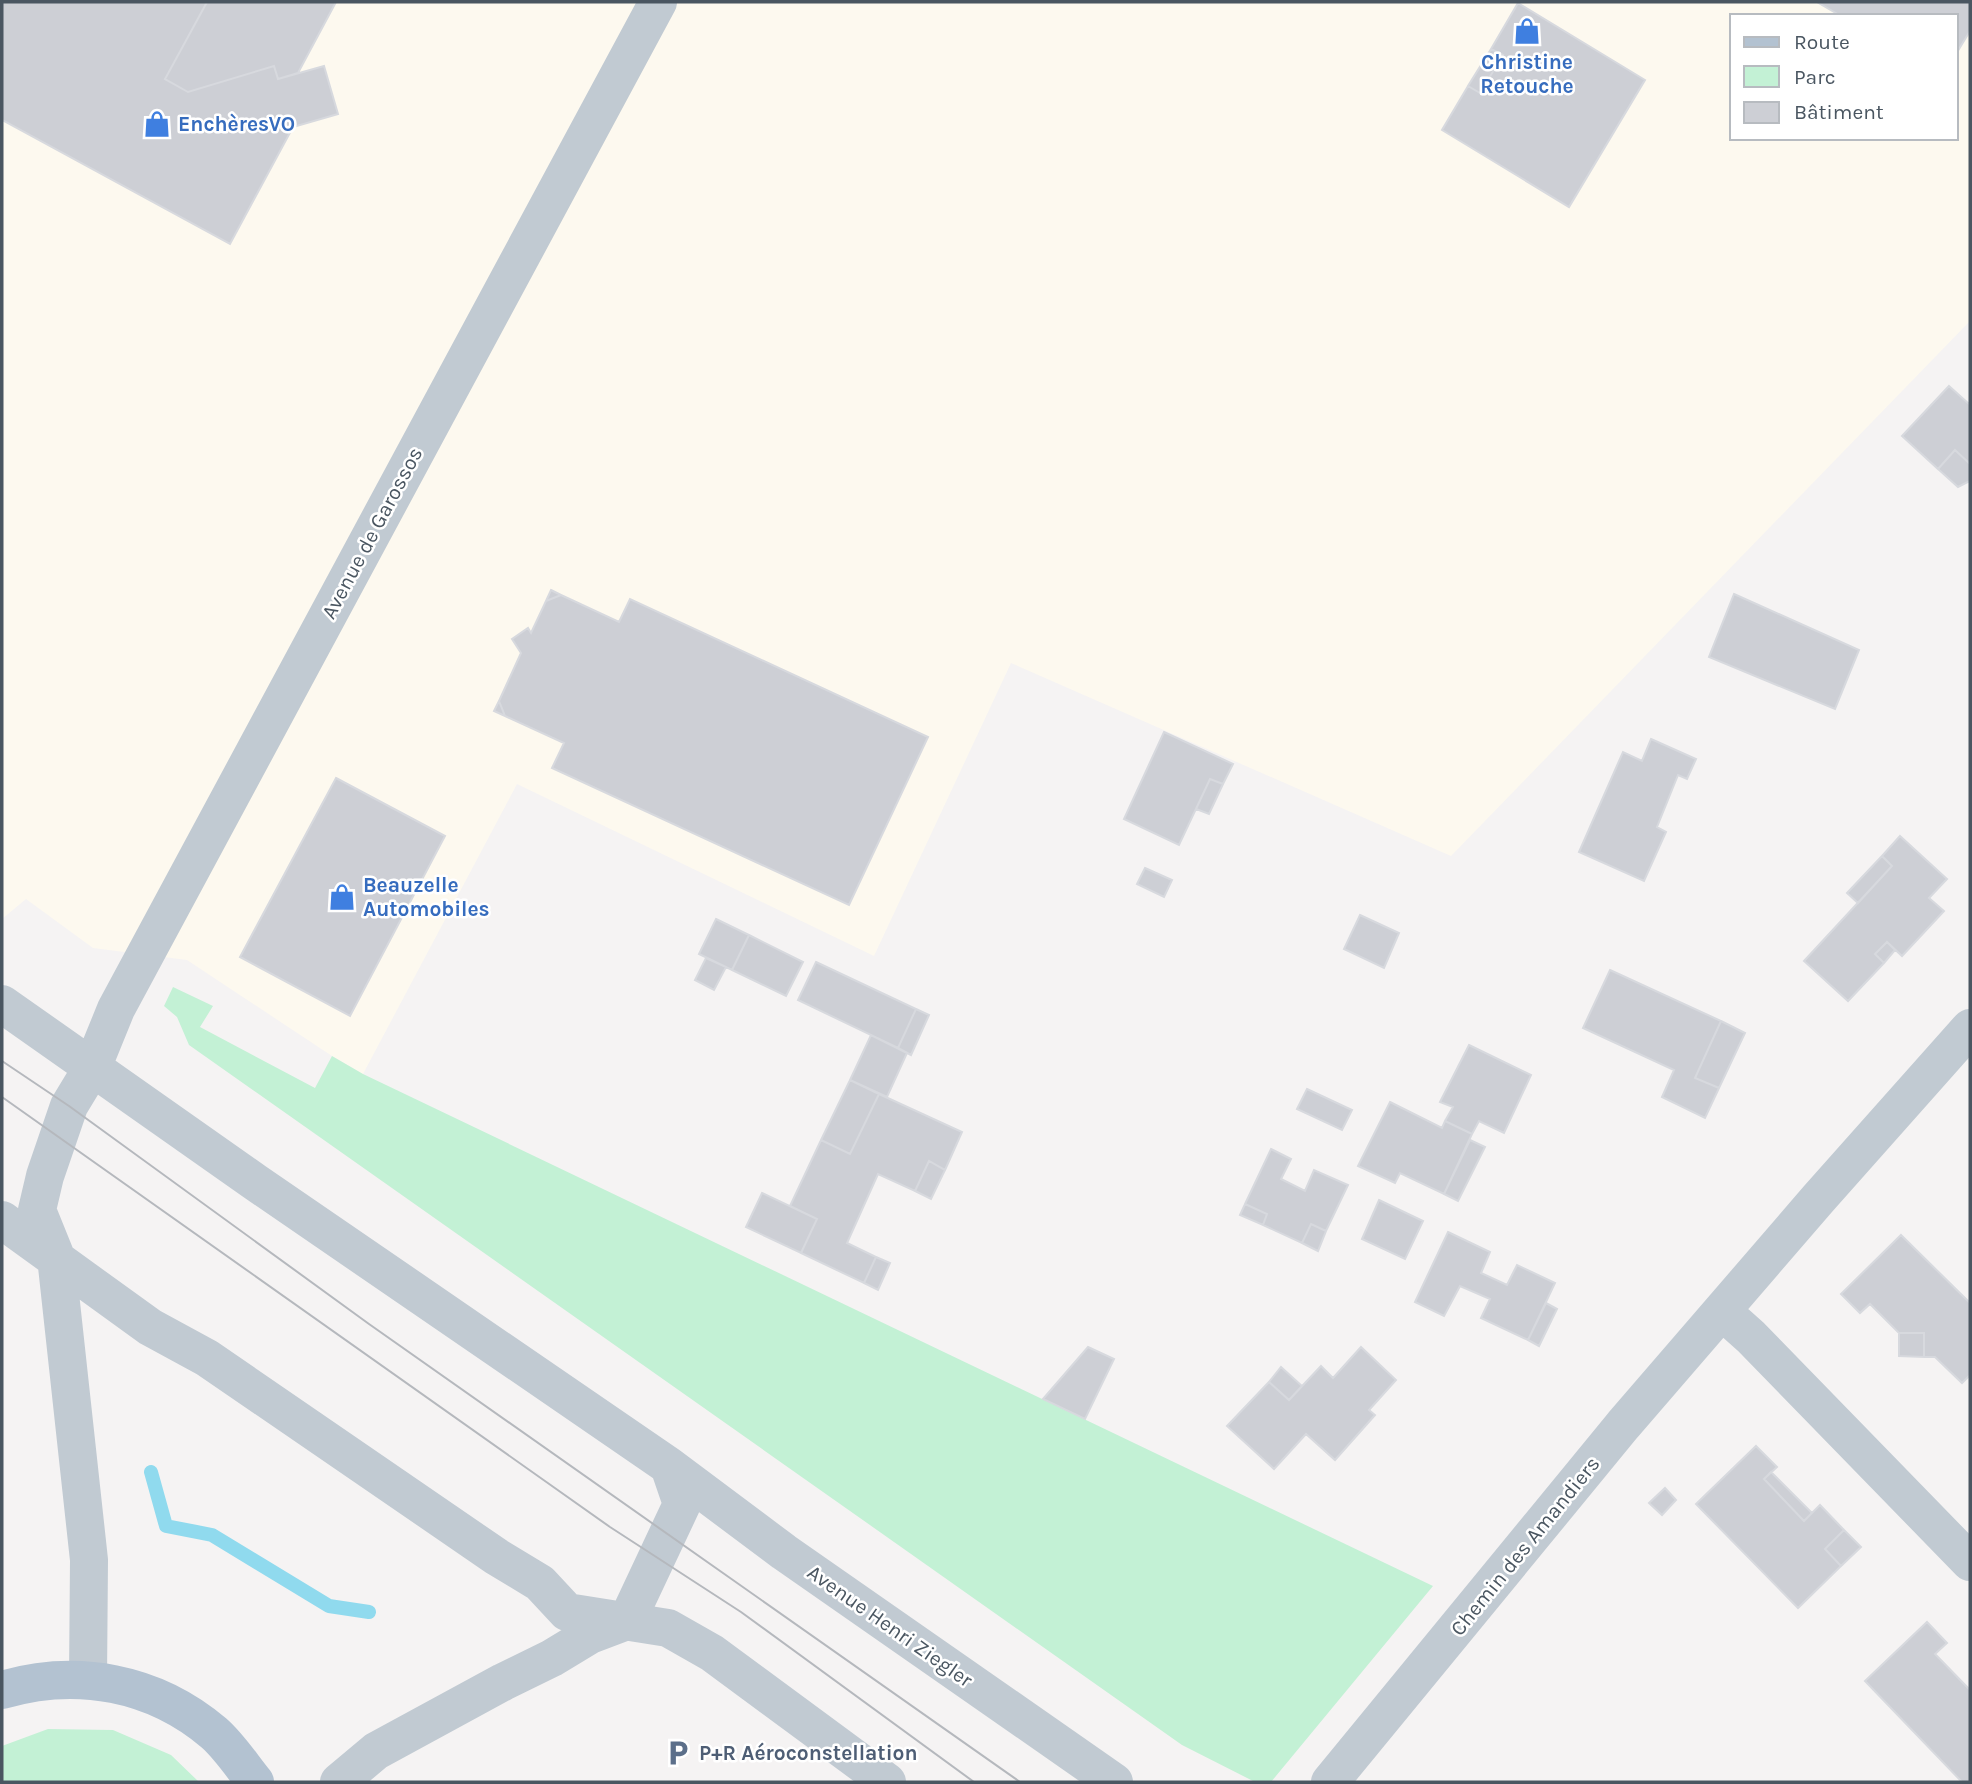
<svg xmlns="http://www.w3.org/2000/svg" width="1972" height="1784" font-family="Karla,sans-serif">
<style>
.commercial{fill:#fdf9ef;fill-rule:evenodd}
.green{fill:#c3f1d5}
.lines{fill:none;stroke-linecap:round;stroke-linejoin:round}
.stream{stroke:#90daee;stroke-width:14}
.building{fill:#cdcfd5;stroke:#d7d9de;stroke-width:2}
.minor{stroke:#c1cad2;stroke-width:38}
.major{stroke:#b3c2d1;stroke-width:38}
.tram{stroke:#b5b8bd;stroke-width:2}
.labels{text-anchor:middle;stroke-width:5;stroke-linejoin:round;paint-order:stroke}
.shop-label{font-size:21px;font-weight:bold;fill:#366cbe;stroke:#fff;text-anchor:start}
.street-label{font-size:21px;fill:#4a5661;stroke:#fff}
.service-label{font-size:21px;font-weight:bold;fill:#4e5e75;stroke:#fff;text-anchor:start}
</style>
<rect width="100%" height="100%" fill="#f5f3f3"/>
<path class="commercial" d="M 2,2 L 1970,2 L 1970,321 L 1451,856 L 1011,663 L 874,956 L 517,784 L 363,1074 L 332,1056 L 187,960 L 93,948 L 26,899 L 2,919 ZM 1732,16 L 1956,16 L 1956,138 L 1732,138 Z"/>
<path class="green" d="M 173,987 L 213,1006 L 200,1027 L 315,1088 L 332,1056 L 363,1074 L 1433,1586 L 1271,1782 L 1255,1782 L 1182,1745 L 189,1045 L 177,1017 L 164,1006 Z
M 48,1729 L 113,1730 L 171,1755 L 199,1782 L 2,1782 L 2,1746 Z"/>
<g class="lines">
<path class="stream" d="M 151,1472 L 166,1526 L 212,1535 L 329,1606 L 369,1612"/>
</g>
<path class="building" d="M 2,2 L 207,2 L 165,79 L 188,92 L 274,66 L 278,79 L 324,66 L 338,114 L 293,127 L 230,244 L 2,120 Z
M 207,2 L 336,2 L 298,73 L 278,79 L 274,66 L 188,92 L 165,79 Z
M 1817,2 L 1970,2 L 1970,31 L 1956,54 L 1956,16 L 1841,16 Z
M 1518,3 L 1645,80 L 1569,207 L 1442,130 L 1468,86 L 1480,93 L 1503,55 L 1491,49 Z
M 1491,49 L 1503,55 L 1480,93 L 1468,86 Z
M 1949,386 L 1969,404 L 1970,402 L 1970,464 L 1955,450 L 1938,469 L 1902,436 Z
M 1955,450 L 1970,464 L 1970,481 L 1958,487 L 1938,469 Z
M 551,590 L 561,595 L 546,601 Z
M 1734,594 L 1859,650 L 1835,709 L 1709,657 Z
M 561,595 L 619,622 L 630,599 L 928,737 L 849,905 L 552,768 L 564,743 L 505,716 L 499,701 L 521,653 L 512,639 L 528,628 L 531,633 L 546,601 Z
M 499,701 L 505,716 L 494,711 Z
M 1164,732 L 1233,764 L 1223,784 L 1210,779 L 1179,845 L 1124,819 Z
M 1651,739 L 1696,759 L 1687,779 L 1678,775 L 1657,827 L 1666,832 L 1644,881 L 1579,852 L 1623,752 L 1642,761 Z
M 336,778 L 445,836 L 350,1016 L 240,957 Z
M 1210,779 L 1223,784 L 1209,814 L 1196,809 Z
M 1900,836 L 1947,879 L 1929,898 L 1944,911 L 1902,956 L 1887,942 L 1875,954 L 1884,963 L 1848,1001 L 1804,961 L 1892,866 L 1882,856 Z
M 1882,856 L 1892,866 L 1858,903 L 1847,893 Z
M 1145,868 L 1172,880 L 1164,897 L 1137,884 Z
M 1360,915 L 1399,933 L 1384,968 L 1344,949 Z
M 716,919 L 749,935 L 732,970 L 699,954 Z
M 749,935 L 803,962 L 786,996 L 732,970 Z
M 1887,942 L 1895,950 L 1884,963 L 1875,954 Z
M 706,958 L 726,967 L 714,990 L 695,980 Z
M 816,962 L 916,1009 L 898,1048 L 798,1000 Z
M 1610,970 L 1721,1021 L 1695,1078 L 1719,1088 L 1705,1118 L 1662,1097 L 1674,1070 L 1583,1028 Z
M 916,1009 L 929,1015 L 911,1055 L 898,1048 Z
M 1721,1021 L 1745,1033 L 1719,1088 L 1695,1078 Z
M 871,1035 L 907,1053 L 887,1097 L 850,1080 Z
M 1469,1045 L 1531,1075 L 1504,1133 L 1479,1121 L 1472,1134 L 1445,1121 L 1453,1107 L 1440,1102 Z
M 850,1080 L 879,1094 L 850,1154 L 821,1140 Z
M 1307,1089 L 1352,1110 L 1342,1130 L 1297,1109 Z
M 879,1094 L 962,1132 L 945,1170 L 929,1161 L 915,1191 L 878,1174 L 847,1243 L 876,1257 L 864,1283 L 801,1253 L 817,1219 L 790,1206 L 821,1140 L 850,1154 Z
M 1390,1102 L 1442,1128 L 1445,1121 L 1472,1134 L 1444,1194 L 1400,1173 L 1395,1183 L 1358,1166 Z
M 1470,1140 L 1485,1147 L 1458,1201 L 1444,1194 Z
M 1271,1149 L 1291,1159 L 1281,1179 L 1305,1191 L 1314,1170 L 1348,1185 L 1326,1231 L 1311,1224 L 1302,1243 L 1263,1225 L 1267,1214 L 1245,1204 Z
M 929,1161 L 945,1170 L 931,1199 L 915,1191 Z
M 762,1193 L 817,1219 L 801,1253 L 746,1227 Z
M 1379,1200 L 1423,1221 L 1405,1259 L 1362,1239 Z
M 1245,1204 L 1267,1214 L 1263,1225 L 1240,1215 Z
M 1311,1224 L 1326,1231 L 1318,1251 L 1302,1243 Z
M 1448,1232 L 1490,1252 L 1481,1273 L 1507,1285 L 1517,1265 L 1555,1283 L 1528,1340 L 1481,1318 L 1490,1299 L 1460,1286 L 1444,1316 L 1415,1302 Z
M 1901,1235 L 1970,1303 L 1970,1375 L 1962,1383 L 1935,1357 L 1924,1357 L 1924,1333 L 1899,1333 L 1870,1304 L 1860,1313 L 1841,1294 Z
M 876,1257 L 890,1263 L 878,1290 L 864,1283 Z
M 1546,1303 L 1557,1309 L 1539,1346 L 1528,1340 Z
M 1899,1333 L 1924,1333 L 1924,1357 L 1899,1356 Z
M 1088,1347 L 1114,1359 L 1085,1419 L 1043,1399 Z
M 1361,1347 L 1396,1380 L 1369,1410 L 1375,1415 L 1335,1460 L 1306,1434 L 1274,1469 L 1227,1426 L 1269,1382 L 1289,1400 L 1321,1366 L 1333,1378 Z
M 1281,1367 L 1302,1386 L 1289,1400 L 1269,1382 Z
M 1756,1446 L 1777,1467 L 1764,1479 L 1804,1521 L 1820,1505 L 1844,1530 L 1825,1549 L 1841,1566 L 1798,1608 L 1696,1504 Z
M 1771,1472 L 1812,1513 L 1804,1521 L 1764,1479 Z
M 1665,1488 L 1676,1500 L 1662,1515 L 1649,1503 Z
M 1844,1530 L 1861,1547 L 1841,1566 L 1825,1549 Z
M 1927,1622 L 1947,1643 L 1935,1654 L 1970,1690 L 1970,1782 L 1962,1782 L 1865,1681 Z"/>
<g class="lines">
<path class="minor" d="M 2,1004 L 255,1182 L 669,1466 L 784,1552 L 1114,1782
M 2,1220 L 150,1327 L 207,1358 L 497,1557 L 540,1583 L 567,1612 L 668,1628 L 712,1653 L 887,1782
M 1723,1312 L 1751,1337 L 1970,1562
M 88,1679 L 89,1560 L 56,1257 L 37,1210 L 45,1176 L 69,1106 L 92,1068 L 116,1009 L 658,2
M 339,1782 L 376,1751 L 503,1682 L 552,1658 L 590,1635 L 627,1621 L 682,1504 L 669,1466
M 1330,1782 L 1623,1425 L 1818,1199 L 1970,1028"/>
<path class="major" d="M 2,1690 C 77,1668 154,1682 214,1733 C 229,1746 242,1766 255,1782"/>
<path class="tram" d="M 2,1061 L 69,1106 L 369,1324 L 1020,1782
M 2,1097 L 610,1527 L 741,1612 L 974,1782"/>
</g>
<defs>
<symbol id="shop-bare" viewBox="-9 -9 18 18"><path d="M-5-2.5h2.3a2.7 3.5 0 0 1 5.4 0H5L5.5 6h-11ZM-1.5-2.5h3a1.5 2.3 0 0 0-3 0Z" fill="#3f7fe0" stroke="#fff" stroke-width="2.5" paint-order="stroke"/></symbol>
<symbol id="parking-bare" viewBox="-9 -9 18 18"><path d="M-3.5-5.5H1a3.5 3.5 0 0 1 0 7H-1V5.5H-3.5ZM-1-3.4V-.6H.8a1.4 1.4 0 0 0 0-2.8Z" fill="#5c6f8a" stroke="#fff" stroke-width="2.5" paint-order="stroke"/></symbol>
</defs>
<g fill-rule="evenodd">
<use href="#shop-bare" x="1508" y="12" width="38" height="38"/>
<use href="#shop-bare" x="138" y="105" width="38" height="38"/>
<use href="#shop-bare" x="323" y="878" width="38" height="38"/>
<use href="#parking-bare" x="659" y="1734" width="38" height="38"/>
</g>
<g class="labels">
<g class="shop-label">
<text x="1527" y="69" text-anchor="middle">Christine<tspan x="1527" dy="24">Retouche</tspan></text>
<text x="178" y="131">EnchèresVO</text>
<text x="363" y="892">Beauzelle<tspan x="363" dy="24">Automobiles</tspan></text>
</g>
<g class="street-label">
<text transform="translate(372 533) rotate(-62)" y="7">Avenue de Garossos</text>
<text transform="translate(1525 1546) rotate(-51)" y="7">Chemin des Amandiers</text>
<text transform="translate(890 1626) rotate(35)" y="7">Avenue Henri Ziegler</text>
</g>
<g class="service-label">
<text x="699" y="1760">P+R Aéroconstellation</text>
</g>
</g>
<rect width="1972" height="1784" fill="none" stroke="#4a5661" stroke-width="7"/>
<rect x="1730" y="14" width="228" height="126" fill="#ffffff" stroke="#b7bbc0" stroke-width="2"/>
<rect x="1744" y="37" width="35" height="10" fill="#b3c2d1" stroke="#b7bbc0" stroke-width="2"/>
<text x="1794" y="49" font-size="21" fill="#4a5661">Route</text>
<rect x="1744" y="66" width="35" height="21" fill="#c3f1d5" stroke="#b7bbc0" stroke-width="2"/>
<text x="1794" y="84" font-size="21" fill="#4a5661">Parc</text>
<rect x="1744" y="102" width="35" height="21" fill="#cdcfd5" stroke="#b7bbc0" stroke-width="2"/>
<text x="1794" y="119" font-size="21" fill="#4a5661">Bâtiment</text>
</svg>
